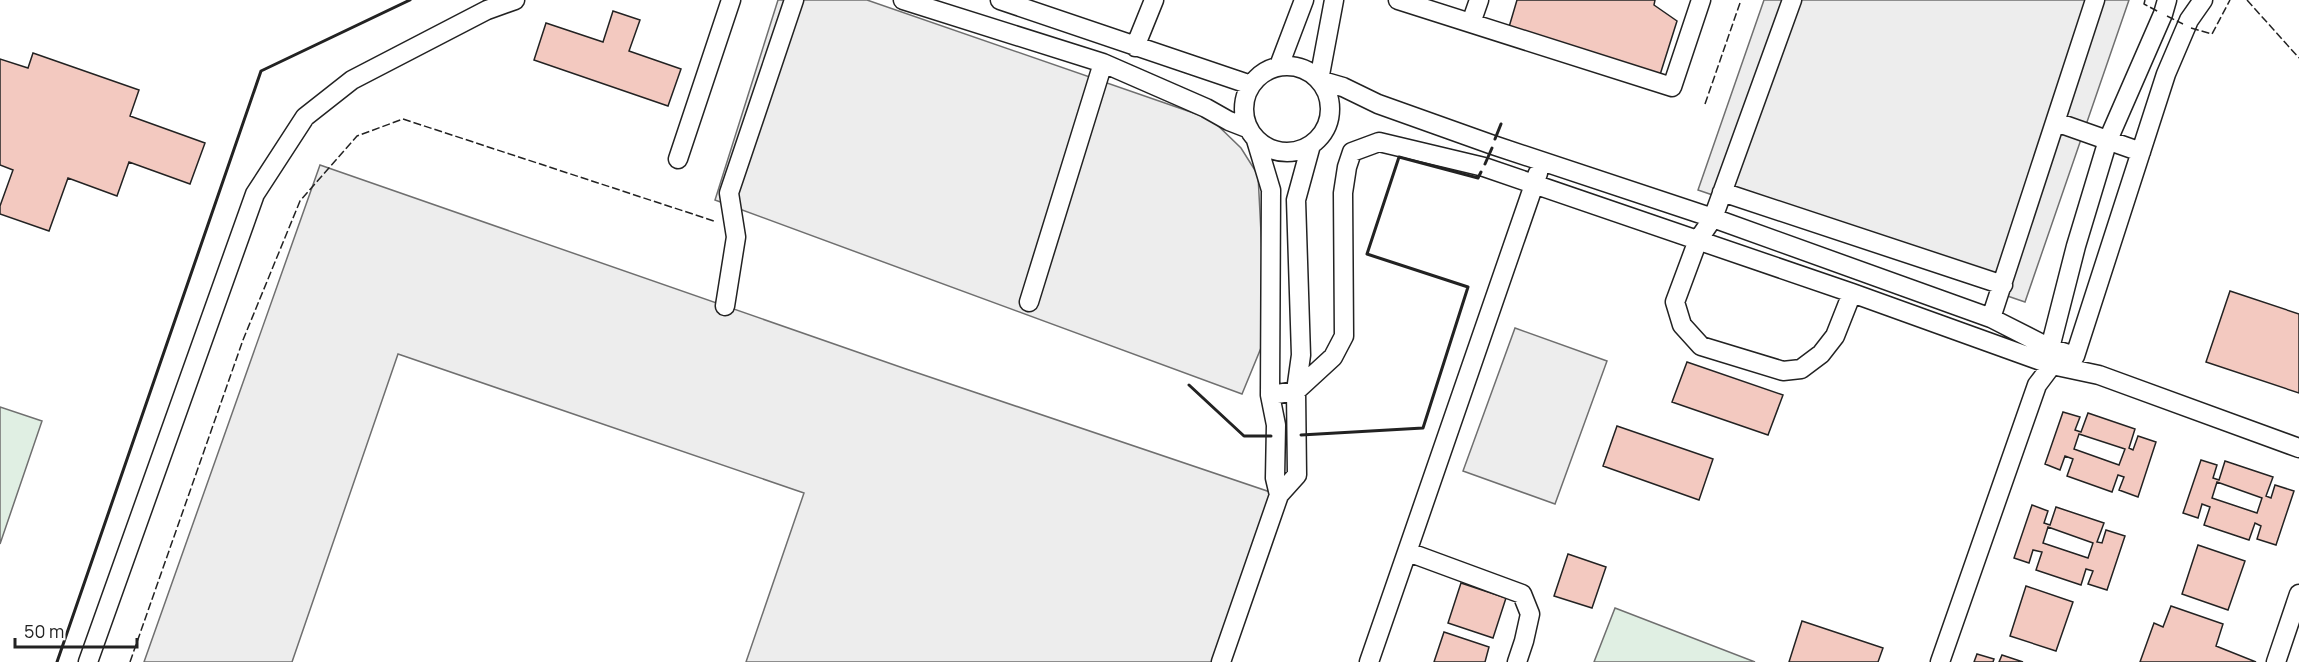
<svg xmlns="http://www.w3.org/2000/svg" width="2299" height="662" font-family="Manrope,sans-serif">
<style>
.green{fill:#e0efe3;stroke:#6f6f6f;stroke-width:1.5}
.parking{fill:#ededed;stroke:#6f6f6f;stroke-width:1.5}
.building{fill:#f3c9c0;stroke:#222;stroke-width:1.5;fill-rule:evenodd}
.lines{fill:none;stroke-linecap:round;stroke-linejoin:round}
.minor-casing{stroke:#222;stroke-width:21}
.minor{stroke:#fff;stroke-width:18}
.fence{stroke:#222;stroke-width:1.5;stroke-dasharray:8 3;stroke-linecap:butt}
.wall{stroke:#222;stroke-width:3}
</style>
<rect width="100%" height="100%" fill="#fff"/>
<path class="green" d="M 0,407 L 42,421 L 0,544 Z
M 1615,608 L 1755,662 L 1594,662 Z"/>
<path class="parking" d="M 778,0 L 867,0 L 1211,119 L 1241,148 L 1258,175 L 1263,271 L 1263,343 L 1242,394 L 715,200 Z
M 1764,0 L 2129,0 L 2025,302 L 1698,190 Z
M 320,165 L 906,369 L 1279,495 L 1221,662 L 746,662 L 804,493 L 398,354 L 292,662 L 144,662 Z
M 1515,328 L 1607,361 L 1555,504 L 1463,471 Z"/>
<path class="building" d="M 1517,0 L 1655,0 L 1654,5 L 1677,21 L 1659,78 L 1509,27 Z
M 613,11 L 640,20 L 629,51 L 681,69 L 668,106 L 534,60 L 546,23 L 603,42 Z
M 33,53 L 139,90 L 130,116 L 205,143 L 190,184 L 129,162 L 117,196 L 68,178 L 49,231 L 0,214 L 0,206 L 13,170 L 0,165 L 0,59 L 28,68 Z
M 2230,291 L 2299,314 L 2299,393 L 2206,362 Z
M 1687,362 L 1783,395 L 1768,435 L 1672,402 Z
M 2063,412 L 2080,417 L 2075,430 L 2081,432 L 2088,413 L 2135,429 L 2129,448 L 2133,450 L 2138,436 L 2156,442 L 2138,497 L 2119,490 L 2124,477 L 2118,475 L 2112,492 L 2067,476 L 2073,459 L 2065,456 L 2060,470 L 2045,464 ZM 2079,434 L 2125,449 L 2119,465 L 2074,449 Z
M 1617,426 L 1713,459 L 1699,500 L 1603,466 Z
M 2201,460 L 2217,465 L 2213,478 L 2219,480 L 2225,461 L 2273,477 L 2266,496 L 2271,498 L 2275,485 L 2294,491 L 2276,545 L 2257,539 L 2261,526 L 2255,523 L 2249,540 L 2204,525 L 2210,507 L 2202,504 L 2198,518 L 2183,513 ZM 2217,482 L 2262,498 L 2257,513 L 2212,498 Z
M 2032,505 L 2048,511 L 2044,523 L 2050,525 L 2056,507 L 2104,523 L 2097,542 L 2102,543 L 2106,530 L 2125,536 L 2107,590 L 2088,584 L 2093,571 L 2086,569 L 2081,585 L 2036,570 L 2042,552 L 2033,550 L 2029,563 L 2014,558 ZM 2048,527 L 2093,543 L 2088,558 L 2043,543 Z
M 2198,545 L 2245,561 L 2228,610 L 2182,594 Z
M 1568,554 L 1606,567 L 1592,608 L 1554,596 Z
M 1461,583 L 1506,598 L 1493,638 L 1448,623 Z
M 2026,586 L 2073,602 L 2056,651 L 2010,636 Z
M 2171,606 L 2223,624 L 2216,646 L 2256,662 L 2140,662 L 2154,623 L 2163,627 Z
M 1802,621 L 1883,648 L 1878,662 L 1789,662 Z
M 1444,632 L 1489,647 L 1485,662 L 1434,662 Z
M 1977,654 L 1994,659 L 1993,662 L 1974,662 Z
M 2002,655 L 2023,662 L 1999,662 Z"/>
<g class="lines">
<defs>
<path id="minor" d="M 903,0 L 1103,63 L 1206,108 L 1229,121 L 1247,128
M 1000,0 L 1251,85
M 1334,0 L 1319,80 L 1343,87 L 1378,104 L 1493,145 L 1713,218 L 1991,318 L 2050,348 L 2075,356
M 1398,0 L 1672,87 L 1701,0
M 1792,0 L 1713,218 L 1698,240 L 1675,302 L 1682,325 L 1701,346 L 1783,371 L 1801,369 L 1821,354 L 1835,336 L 1852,293
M 1471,23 L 1479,0
M 1135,47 L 1154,0
M1244 109a43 43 0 1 1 86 0a43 43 0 1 1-86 0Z
M 1279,66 L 1304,0
M 2056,122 L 2141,152
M 1256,140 L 1271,190 L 1270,395 L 1276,425 L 1275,478 L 1279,495 L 1297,475 L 1296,391 L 1301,355 L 1296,200 L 1311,145
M 678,159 L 731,0
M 1722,192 L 2003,285
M 1029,302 L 1103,63
M 725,306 L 736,237 L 729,193 L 794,0
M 1991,318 L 2095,0
M 2051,359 L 2050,348 L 2076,246 L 2108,140 L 2163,14 L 2167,0
M 1270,395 L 1296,391 L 1333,357 L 1344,336 L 1343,193 L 1347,167 L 1352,152 L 1379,142 L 1484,167 L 1852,293 L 2052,365 L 2075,356 L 2166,74 L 2189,20 L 2203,0
M 1408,552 L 1522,594 L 1530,614 L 1524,641 L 1517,662
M 88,662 L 255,194 L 305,117 L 352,80 L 487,10 L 515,0
M 1221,662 L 1279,495
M 1369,662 L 1538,173
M 1940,662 L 2037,385 L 2052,365 L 2099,375 L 2299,448
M 2276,662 L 2299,594"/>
</defs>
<use href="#minor" class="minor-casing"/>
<use href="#minor" class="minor"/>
<path class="fence" d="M 2145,0 L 2144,4 L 2159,12
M 2247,0 L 2299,58
M 2167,16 L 2183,24
M 2191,28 L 2212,34 L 2230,0
M 1705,104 L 1741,0
M 130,662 L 243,340 L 300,201 L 357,136 L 403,119 L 714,221"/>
<path class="wall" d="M 1495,139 L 1501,124
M 1485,164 L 1492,148
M 1189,385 L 1244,436 L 1271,436
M 1301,435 L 1423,428 L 1468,287 L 1367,254 L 1399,157 L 1478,178 L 1481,172
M 57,662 L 261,71 L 410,0"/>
</g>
<path d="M15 638v9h122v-9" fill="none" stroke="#222222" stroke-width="3"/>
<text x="24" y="638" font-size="18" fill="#222222" stroke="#ffffff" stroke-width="4.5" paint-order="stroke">50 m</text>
</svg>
